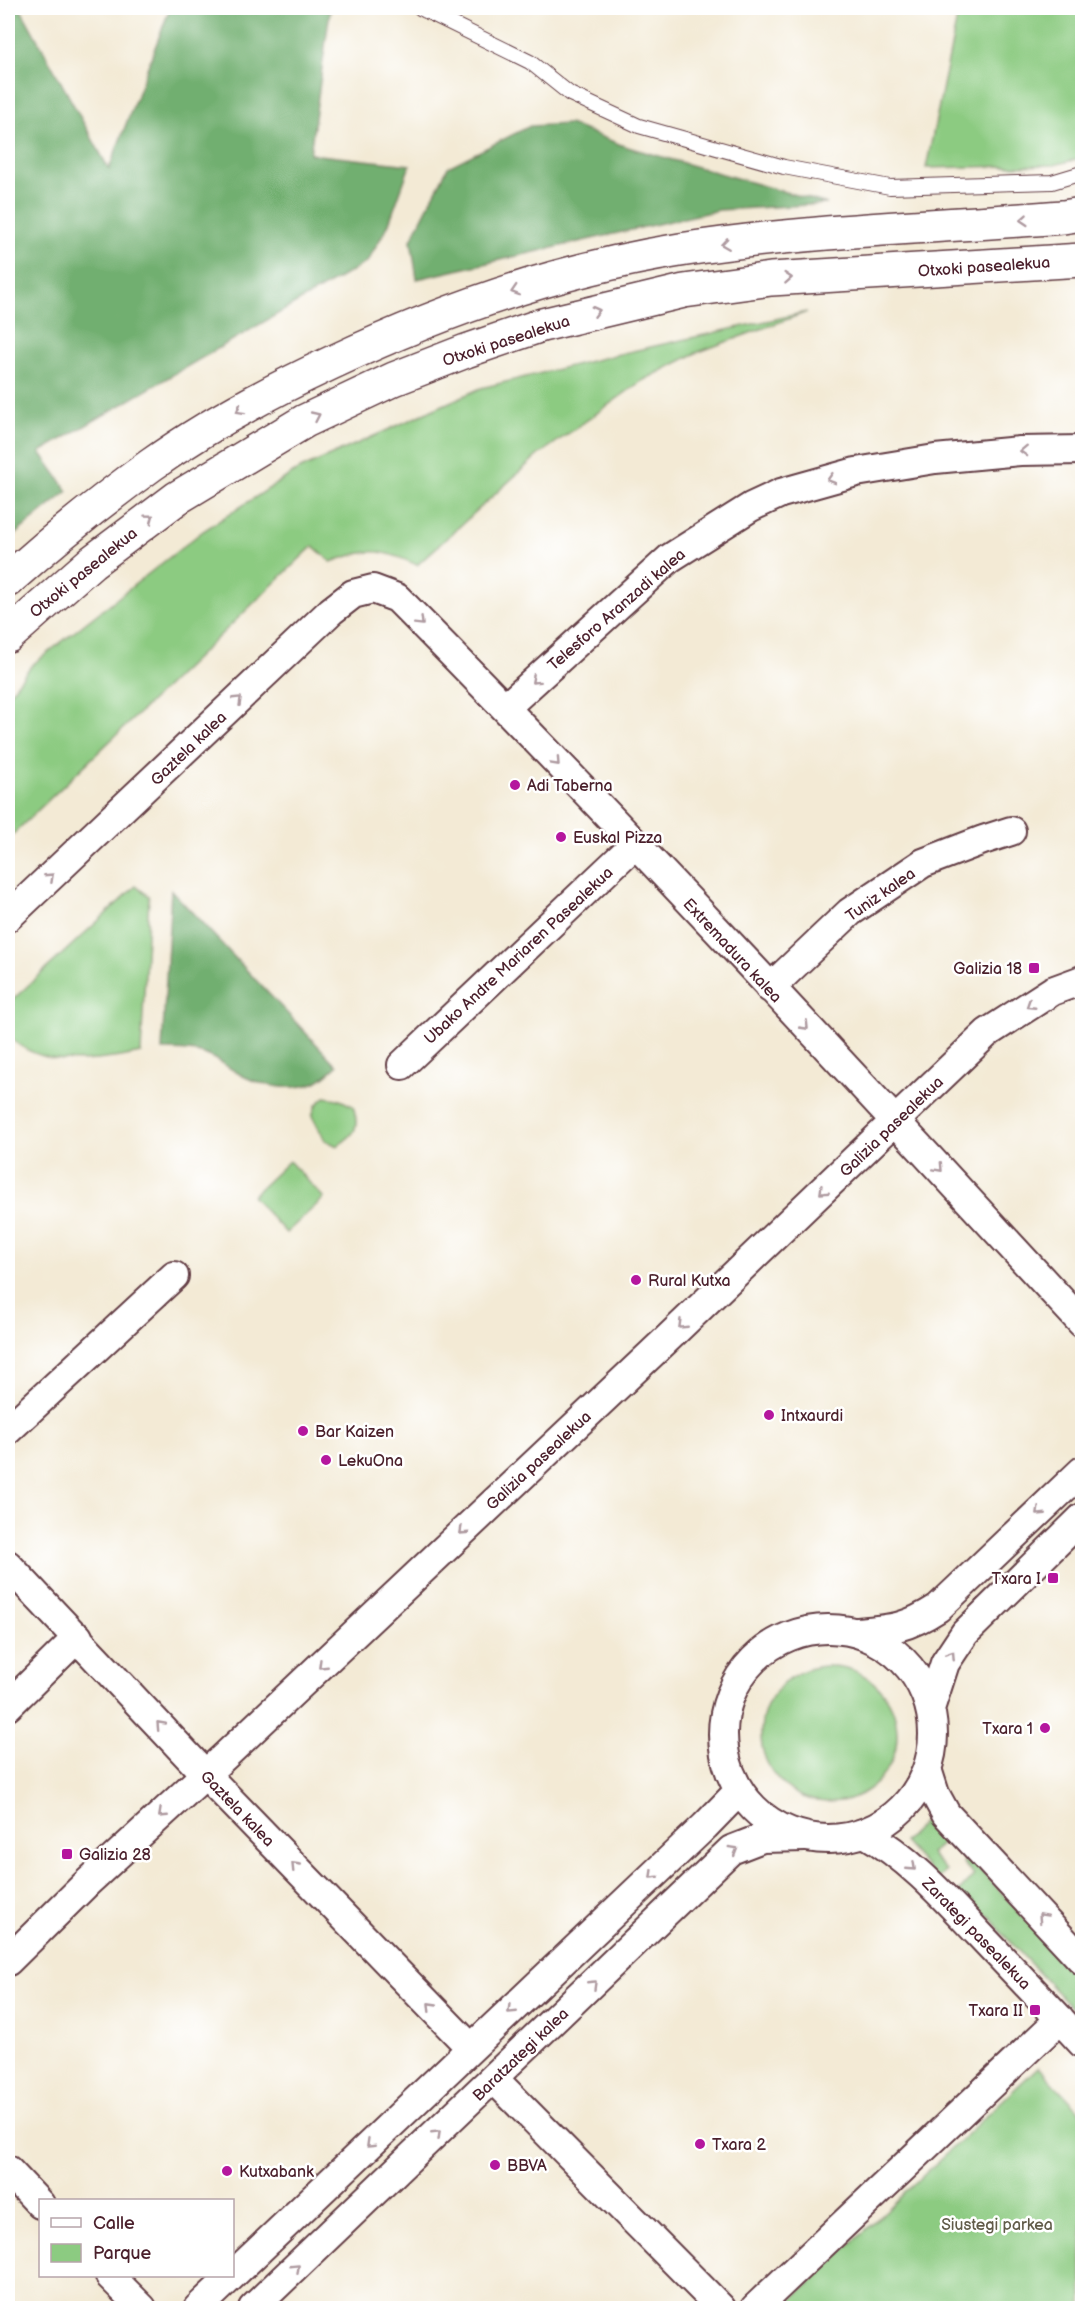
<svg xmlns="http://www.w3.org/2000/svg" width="1090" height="2316" font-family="'Balsamiq Sans',sans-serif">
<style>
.green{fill:#8ccb81;stroke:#6b7556;stroke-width:1.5}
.forest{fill:#71af6f;stroke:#5e674d;stroke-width:1.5}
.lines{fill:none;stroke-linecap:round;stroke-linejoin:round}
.lane-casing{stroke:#633d44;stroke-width:16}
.street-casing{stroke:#633d44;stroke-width:32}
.secondary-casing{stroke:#633d44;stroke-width:36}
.lane{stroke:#fff;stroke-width:14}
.street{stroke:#fff;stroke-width:28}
.secondary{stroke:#fff;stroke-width:33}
.oneway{stroke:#ae9aa0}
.poi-dot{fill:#b5179e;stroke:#fff;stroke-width:2}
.labels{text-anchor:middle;stroke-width:5;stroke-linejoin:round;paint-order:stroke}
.street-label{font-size:16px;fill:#4a1f2b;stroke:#fff}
.poi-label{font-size:16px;fill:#4a1f2b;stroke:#fff;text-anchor:start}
.park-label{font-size:16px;fill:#615b49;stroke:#fff}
</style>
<rect width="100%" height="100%" fill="#fff"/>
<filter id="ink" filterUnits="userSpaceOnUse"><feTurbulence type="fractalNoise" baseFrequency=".0167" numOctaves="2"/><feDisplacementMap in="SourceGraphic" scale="12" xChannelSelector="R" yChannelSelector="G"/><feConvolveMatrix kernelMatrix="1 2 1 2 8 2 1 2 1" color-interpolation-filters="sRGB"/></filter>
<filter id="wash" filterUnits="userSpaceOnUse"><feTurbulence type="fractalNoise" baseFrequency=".008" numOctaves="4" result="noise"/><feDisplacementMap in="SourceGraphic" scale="24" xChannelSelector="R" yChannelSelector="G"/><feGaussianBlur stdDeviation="1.35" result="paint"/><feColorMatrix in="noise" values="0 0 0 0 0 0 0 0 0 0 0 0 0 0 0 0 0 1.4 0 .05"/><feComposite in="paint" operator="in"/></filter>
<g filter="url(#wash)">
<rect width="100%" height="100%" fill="#f3ead5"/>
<path class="green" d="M 959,8 L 1082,8 L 1082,158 L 1054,165 L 926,168 Z
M 807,312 L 696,353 L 642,381 L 537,456 L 417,565 C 380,548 370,548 331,562 L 313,546 L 8,839 L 8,695 L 32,665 L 203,531 L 296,471 L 481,388 L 615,355 Z
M 136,886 L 149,896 L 141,1053 C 98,1062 43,1070 8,1036 L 8,1004 Z
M 325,1097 L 338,1099 L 353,1106 C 360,1128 356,1134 337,1146 L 325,1140 L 312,1116 L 316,1105 Z
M 289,1161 L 324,1198 L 286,1233 L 252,1196 Z
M761 1734a68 68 0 1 1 136 0a68 68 0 1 1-136 0Z
M 930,1816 L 950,1836 L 931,1854 L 946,1871 L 937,1879 L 904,1842 Z
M 969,1858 L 1082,1979 L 1082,2019 L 1001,1932 L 991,1917 L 955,1896 L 974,1875 L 963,1863 Z
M 1038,2067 L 1082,2113 L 1082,2308 L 783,2308 Z"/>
<path class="forest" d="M 8,8 L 20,8 L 109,169 L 170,8 L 297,8 L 330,11 L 310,154 L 410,165 L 388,226 L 367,262 L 40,452 L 68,491 L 8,540 Z
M 569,124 L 624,146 L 827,204 L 719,210 L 417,279 L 411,240 L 448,167 L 530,126 Z
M 171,890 L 337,1066 C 330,1072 322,1080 314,1083 C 292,1091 266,1087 245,1077 C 231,1070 219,1060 204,1054 C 191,1050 176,1050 162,1050 Z"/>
</g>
<g filter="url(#ink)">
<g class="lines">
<defs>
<path id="lane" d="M 420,8 L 530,62 L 570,94 L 639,126 L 784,167 L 890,187 L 1052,182 L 1082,173"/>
<path id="street" d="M 505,708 L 670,558 L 751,507 L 781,493 L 856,472 L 935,459 L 1020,451 L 1082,450
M 8,917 L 331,611 L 353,594 L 373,589 L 397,598 C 631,834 857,1079 1082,1323
M 770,988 L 850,912 L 923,863 L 983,840 L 1011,831
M 402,1065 L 634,845
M 8,1430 L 174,1276
M 8,1565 L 205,1774 L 471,2048
M723 1734a105 105 0 1 1 210 0a105 105 0 1 1-210 0Z
M 857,1632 C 893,1629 907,1628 938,1608 L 1082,1471
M 8,1706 L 78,1637
M 930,1709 L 945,1663 L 965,1633 L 1082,1518
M 927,1769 L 935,1794 L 946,1814 L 1082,1960
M 865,1833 C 909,1858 943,1896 978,1933 C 1013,1970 1048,2006 1082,2043
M 8,1961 L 87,1883 L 225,1756 L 664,1342 L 987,1033 L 1052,991 L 1082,980
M 494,2079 L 721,2308
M 8,2170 L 40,2204
M 110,2276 L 142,2308
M 198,2308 L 705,1826 L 739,1791
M 253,2308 L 731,1850 L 762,1838 L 805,1837
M 755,2308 L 1060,2019"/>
<path id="secondary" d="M 8,580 C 54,539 101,501 151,465 C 207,425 269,392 331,363 C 441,311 559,269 680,250 C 806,230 935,227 1063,217 L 1082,214
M 8,636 L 92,562 L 177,498 L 305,421 L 394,379 L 466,351 L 542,325 L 684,291 L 771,279 L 1082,260"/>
</defs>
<use href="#lane" class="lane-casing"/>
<use href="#street" class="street-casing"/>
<use href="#secondary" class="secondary-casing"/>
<use href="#lane" class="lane"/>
<use href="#street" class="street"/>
<use href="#secondary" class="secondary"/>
</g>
<defs><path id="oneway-chevron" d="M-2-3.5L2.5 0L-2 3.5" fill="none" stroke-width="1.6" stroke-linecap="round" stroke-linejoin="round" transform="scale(1.5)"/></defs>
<g class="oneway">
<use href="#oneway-chevron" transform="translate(1024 220) rotate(176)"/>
<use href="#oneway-chevron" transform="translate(725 244) rotate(172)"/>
<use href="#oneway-chevron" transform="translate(788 278) rotate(-4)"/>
<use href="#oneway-chevron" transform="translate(515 291) rotate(162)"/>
<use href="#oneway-chevron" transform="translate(596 311) rotate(-15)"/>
<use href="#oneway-chevron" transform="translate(240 410) rotate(151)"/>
<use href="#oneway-chevron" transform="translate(316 416) rotate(-25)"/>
<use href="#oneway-chevron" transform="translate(1024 451) rotate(178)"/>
<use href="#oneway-chevron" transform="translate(831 479) rotate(164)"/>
<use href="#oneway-chevron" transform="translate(150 518) rotate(-37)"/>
<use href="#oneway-chevron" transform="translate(420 622) rotate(45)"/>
<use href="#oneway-chevron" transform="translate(535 680) rotate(138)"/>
<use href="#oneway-chevron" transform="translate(238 700) rotate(-44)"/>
<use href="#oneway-chevron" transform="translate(556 762) rotate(47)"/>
<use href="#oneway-chevron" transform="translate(50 877) rotate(-43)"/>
<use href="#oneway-chevron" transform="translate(1030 1005) rotate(147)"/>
<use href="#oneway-chevron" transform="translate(805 1026) rotate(46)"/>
<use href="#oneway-chevron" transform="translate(939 1168) rotate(47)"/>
<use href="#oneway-chevron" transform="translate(823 1191) rotate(136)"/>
<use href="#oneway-chevron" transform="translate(682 1325) rotate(136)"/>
<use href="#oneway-chevron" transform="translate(1040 1512) rotate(136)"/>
<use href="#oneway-chevron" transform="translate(463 1531) rotate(137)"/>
<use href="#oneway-chevron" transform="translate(951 1655) rotate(-57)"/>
<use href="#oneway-chevron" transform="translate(322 1665) rotate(136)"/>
<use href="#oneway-chevron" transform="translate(160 1725) rotate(-133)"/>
<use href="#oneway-chevron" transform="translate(162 1814) rotate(137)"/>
<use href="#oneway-chevron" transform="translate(734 1850) rotate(-31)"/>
<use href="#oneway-chevron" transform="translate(295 1866) rotate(-134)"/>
<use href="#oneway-chevron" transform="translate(912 1867) rotate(43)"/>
<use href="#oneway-chevron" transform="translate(653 1875) rotate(137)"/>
<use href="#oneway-chevron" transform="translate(1042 1917) rotate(-133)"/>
<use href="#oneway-chevron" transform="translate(593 1984) rotate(-44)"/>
<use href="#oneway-chevron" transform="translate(431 2006) rotate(-134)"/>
<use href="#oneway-chevron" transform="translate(511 2010) rotate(136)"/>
<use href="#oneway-chevron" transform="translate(437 2134) rotate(-44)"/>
<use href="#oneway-chevron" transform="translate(370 2144) rotate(136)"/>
<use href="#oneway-chevron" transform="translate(296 2268) rotate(-44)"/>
</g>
</g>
<g class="poi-dot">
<circle cx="515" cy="785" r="6"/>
<circle cx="561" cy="837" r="6"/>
<rect x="1028" y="962" width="12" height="12" rx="3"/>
<circle cx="636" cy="1280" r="6"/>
<circle cx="769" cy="1415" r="6"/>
<circle cx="303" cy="1431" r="6"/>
<circle cx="326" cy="1460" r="6"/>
<rect x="1047" y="1572" width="12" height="12" rx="3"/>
<circle cx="1045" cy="1728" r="6"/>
<rect x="61" y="1848" width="12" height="12" rx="3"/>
<rect x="1029" y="2004" width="12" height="12" rx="3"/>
<circle cx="700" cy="2144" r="6"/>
<circle cx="495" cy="2165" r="6"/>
<circle cx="227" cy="2171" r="6"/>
</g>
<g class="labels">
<g class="street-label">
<text transform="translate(984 266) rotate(-4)" y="6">Otxoki pasealekua</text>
<text transform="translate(506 340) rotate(-18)" y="6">Otxoki pasealekua</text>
<text transform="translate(83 572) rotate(-39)" y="6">Otxoki pasealekua</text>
<text transform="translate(616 609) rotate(-41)" y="6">Telesforo Aranzadi kalea</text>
<text transform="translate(188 748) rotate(-44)" y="6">Gaztela kalea</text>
<text transform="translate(880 894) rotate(-35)" y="6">Tuniz kalea</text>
<text transform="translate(733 950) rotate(47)" y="6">Extremadura kalea</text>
<text transform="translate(518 955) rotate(-43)" y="6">Ubako Andre Mariaren Pasealekua</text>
<text transform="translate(891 1126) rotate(-44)" y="6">Galizia pasealekua</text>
<text transform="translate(538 1460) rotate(-43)" y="6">Galizia pasealekua</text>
<text transform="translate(238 1808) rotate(46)" y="6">Gaztela kalea</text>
<text transform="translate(977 1933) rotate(46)" y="6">Zarategi pasealekua</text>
<text transform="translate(520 2054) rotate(-44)" y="6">Baratzategi kalea</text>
</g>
<g class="poi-label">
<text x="527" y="791">Adi Taberna</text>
<text x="573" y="843">Euskal Pizza</text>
<text x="1022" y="974" text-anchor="end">Galizia 18</text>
<text x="648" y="1286">Rural Kutxa</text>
<text x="781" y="1421">Intxaurdi</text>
<text x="315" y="1437">Bar Kaizen</text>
<text x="338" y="1466">LekuOna</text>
<text x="1041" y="1584" text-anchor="end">Txara I</text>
<text x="1033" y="1734" text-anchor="end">Txara 1</text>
<text x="79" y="1860">Galizia 28</text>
<text x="1023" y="2016" text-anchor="end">Txara II</text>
<text x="712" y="2150">Txara 2</text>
<text x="507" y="2171">BBVA</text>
<text x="239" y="2177">Kutxabank</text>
</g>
<g class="park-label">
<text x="997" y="2230">Siustegi parkea</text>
</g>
</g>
<rect width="1090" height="2316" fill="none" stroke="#fff" stroke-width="30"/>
<rect x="39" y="2199" width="195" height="78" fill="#ffffff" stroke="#b7a5aa" stroke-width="1.5"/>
<rect x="51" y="2218" width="30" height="9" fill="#ffffff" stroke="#b7a5aa" stroke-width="1.5"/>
<text x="93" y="2229" font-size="18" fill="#4a1f2b">Calle</text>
<rect x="51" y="2244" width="30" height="18" fill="#8ccb81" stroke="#b7a5aa" stroke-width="1.5"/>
<text x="93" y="2259" font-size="18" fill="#4a1f2b">Parque</text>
</svg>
